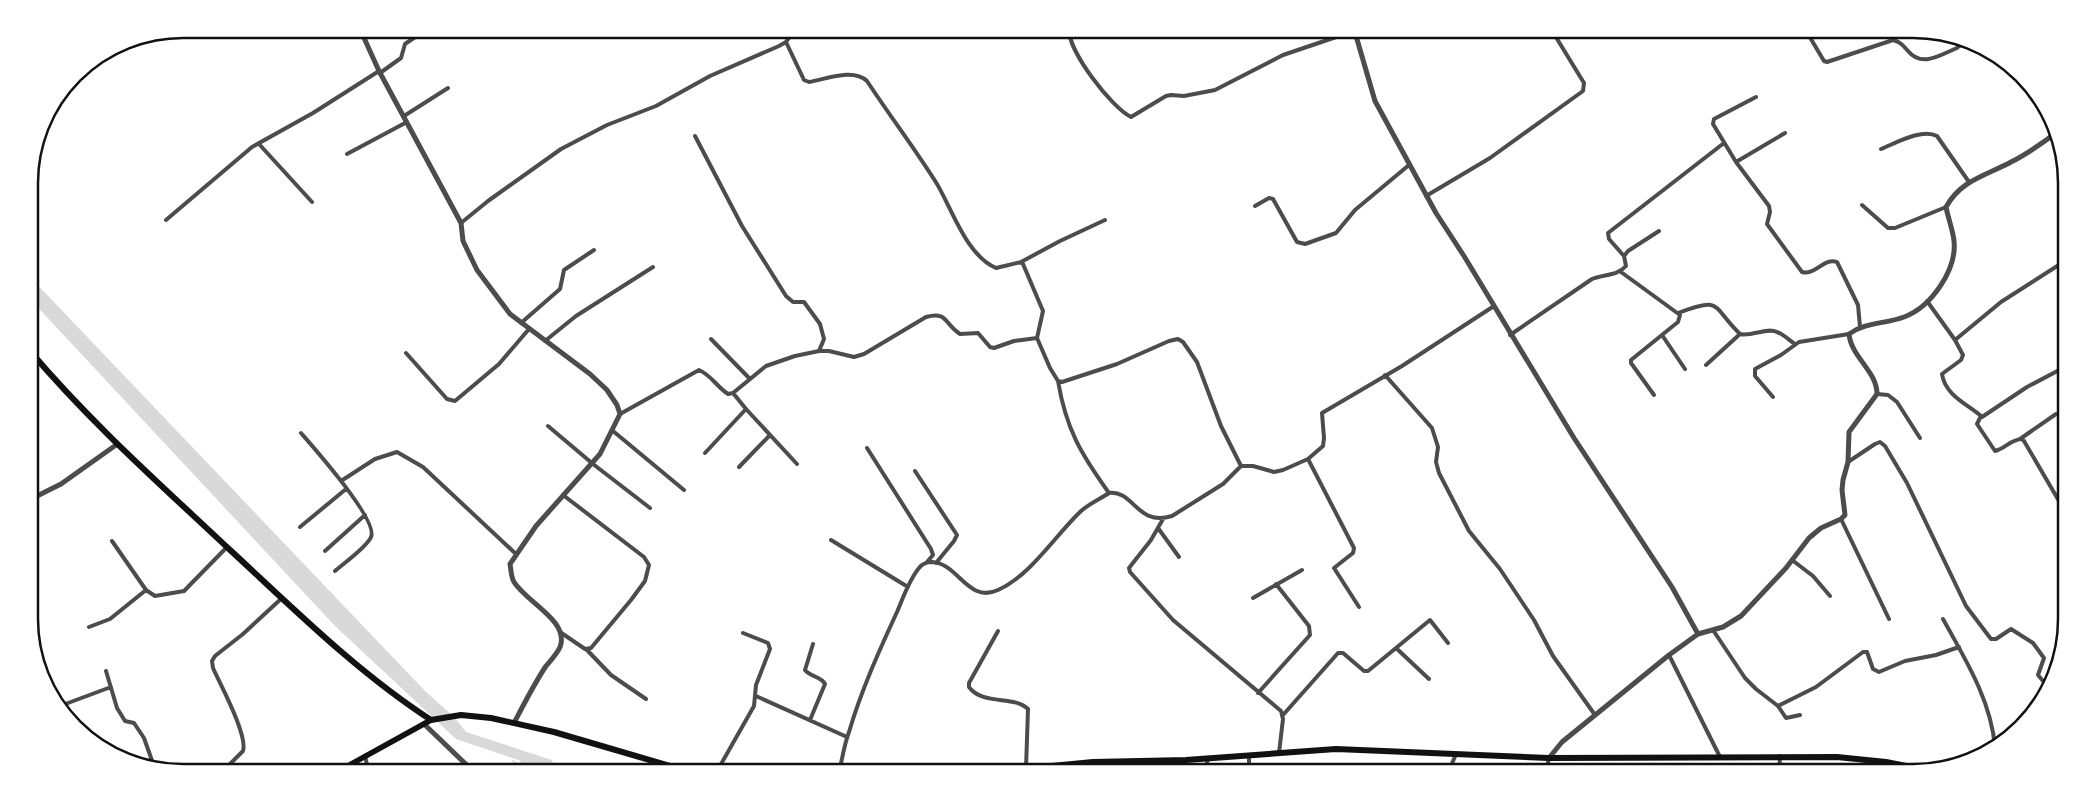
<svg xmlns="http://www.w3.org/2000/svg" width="2095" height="802" font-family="Barlow,sans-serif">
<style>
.water{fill:#d9d9d9}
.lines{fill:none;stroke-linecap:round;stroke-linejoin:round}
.minor{stroke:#4c4c4c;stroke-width:4}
.tertiary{stroke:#4c4c4c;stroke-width:5}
.secondary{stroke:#111;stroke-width:5.5}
.primary{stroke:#111;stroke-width:6}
.rim{fill:none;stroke:#111;stroke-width:2.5}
</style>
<rect width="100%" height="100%" fill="#fff"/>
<path class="water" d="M 30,277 L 426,692 L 453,716 L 466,732 L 552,760 L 552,762 L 583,773 L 520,773 L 511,759 L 519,764 L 521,761 L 456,739 L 335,626 L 30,299 Z"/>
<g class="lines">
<path class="minor" d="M 1069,29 C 1068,51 1111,107 1131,117 L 1166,96 L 1171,95 L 1184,96 L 1215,90 L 1283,55 L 1354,31
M 1805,29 L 1824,61 L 1827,62 L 1893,40 C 1900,42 1903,45 1908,51 C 1922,68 1940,55 1957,48 L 1960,45 L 1961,37
M 786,42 L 804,80 L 809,82 C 827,79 853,68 867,81 C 890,116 915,149 937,184 C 952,209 966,255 996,268 L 1021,262 L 1023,264 L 1043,311 L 1037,338 L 1050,368 L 1058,381 L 1062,382 L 1117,364 L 1169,341 L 1178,339 L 1183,342 L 1197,362 L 1221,426 L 1241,466
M 380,73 L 401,58 L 405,44 L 427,29
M 1756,97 L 1714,119 L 1713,124 L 1736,162 L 1769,206 L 1770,212 L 1767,224 L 1802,272 C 1815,276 1824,257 1837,262 L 1858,305 L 1860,327
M 404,116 L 448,88
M 695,136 L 742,226 L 786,296 L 793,302 L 804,302 L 820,324 L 824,339 L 819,351
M 259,144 L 312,202
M 1881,149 C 1896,143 1922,128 1937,136 L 1969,182
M 347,154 L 407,122
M 1736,162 L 1785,133
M 1426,196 L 1490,158 L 1583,91 L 1584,83 L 1551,29
M 1862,205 L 1888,228 L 1895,228 L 1946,207
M 1255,206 L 1269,198 L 1273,199 L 1297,242 L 1305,244 L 1336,233 L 1355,210 L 1409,165
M 166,220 L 252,147 L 313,113 L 379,71
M 461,223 L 488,201 L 561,149 L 607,125 L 656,106 L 710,76 L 779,46 L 786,42 L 795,29
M 1624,256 L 1609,239 L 1608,233 L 1724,143
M 1021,262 L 1060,241 L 1105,220
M 1621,272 L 1680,315 L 1678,322 L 1631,360 L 1631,363 L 1654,395
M 1927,301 L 1955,340 L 1963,355 L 1961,360 L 1942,374 C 1945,395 1967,404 1981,416 L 1977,424 L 1995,451 C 2005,449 2011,439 2022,439 L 2024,441 L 2066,513
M 1678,313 C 1723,296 1711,306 1740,334 C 1752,337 1766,327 1777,332 C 1783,334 1789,340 1795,344
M 521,323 L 560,289 L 564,270 L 594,250
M 1510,335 L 1592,279 C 1605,274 1617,276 1626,266 L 1624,256 L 1628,251 L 1659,231
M 1662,335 L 1685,369
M 711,339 L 750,379
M 1955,340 L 2001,302 L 2065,261
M 545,341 L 576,316 L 653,267
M 406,353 L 447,399 L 455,401 L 499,364 L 529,329
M 1706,365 L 1740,334
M 1385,375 L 1432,428 L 1438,447 L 1436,462 L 1439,473 L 1469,531 L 1500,569 L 1534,620 L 1553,656 L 1595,715
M 1058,381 C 1066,429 1081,454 1109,493
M 1877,394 L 1888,395 L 1897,402 L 1920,438
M 1773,397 L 1755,376 L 1755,369 L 1781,355 L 1799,342 L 1849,334
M 746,409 L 797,464
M 620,414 L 699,370 C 711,375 717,387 728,394 L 733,393 L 766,366 L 795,356 L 819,351 L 829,351 L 854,357 L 864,354 L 926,317 C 948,311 944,324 960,334 L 978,333 L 990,347 L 994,348 L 1014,341 L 1037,338
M 1982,417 L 2027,387 L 2065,367
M 548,426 L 593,464 L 650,508
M 613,431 L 684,490
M 301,433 C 314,448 379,521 371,537 C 367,547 344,563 335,571
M 2020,439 L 2056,414
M 867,448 L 931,549 L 933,555 L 927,562
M 705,453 L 746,409 L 733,393
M 1308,459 L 1354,548 L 1353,553 L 1334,568 L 1359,607
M 1848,462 L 1875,444 L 1880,442 L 1885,446 L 1907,483 L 1966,606 L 1991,639 L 1996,639 L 2011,629 L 2033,643 L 2044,658 L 2038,675 L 2048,687
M 739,467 L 770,435
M 915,471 L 957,535 L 954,541 L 936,563
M 341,481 L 375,459 L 397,452 L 423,467 L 516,554
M 1163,519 L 1151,540 L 1129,568 L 1130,572 L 1173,620 L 1281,711 L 1283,719 L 1279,753
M 1841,519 L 1889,619
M 300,527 L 346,489
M 1158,528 L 1179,557
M 831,540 L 908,587
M 112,541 L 146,590 L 155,596 L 184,591 L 227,547
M 325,551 L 365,515
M 1792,560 L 1813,576 L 1830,596
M 1253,598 L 1302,570
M 1943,619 C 1965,659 1991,700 1995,747
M 89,627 L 110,619 L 146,590
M 1713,630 L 1745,678 L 1756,689 L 1778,706 L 1786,718 L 1800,715
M 998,631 L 969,683 L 969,687 C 983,706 1014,695 1028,709 L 1026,768
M 560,632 L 585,649 L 591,648 L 631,600 L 645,581 L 649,565 L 644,557 L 563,495
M 1396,648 L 1429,679
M 587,650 L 611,675 L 646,699
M 1669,655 L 1720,757
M 106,671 L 117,708 L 125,721 L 134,723 L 144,738 L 155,769
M 1258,693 L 1310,635 L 1309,626 L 1276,584
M 756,696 L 847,737
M 60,706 L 111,687
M 1778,706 L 1816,687 L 1863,652 L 1867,652 L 1873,669 L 1879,672 L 1905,661 L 1936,655 L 1959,647
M 1283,715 L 1338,653 L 1343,653 L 1364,671 L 1368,671 L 1430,620 L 1448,643
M 810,720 L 825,684 C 821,676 810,677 805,670 L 813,644
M 1249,755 L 1249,773
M 365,756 L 369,773
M 233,773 L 229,765 L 243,751 C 248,735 220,684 213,668 L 212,661 L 215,656 L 243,634 L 282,598
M 716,773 L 754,706 L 756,685 L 770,649 L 768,643 L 743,633
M 839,773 C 842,760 844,745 849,732 C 861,691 879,651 897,612 C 903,598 909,580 919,568 C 922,564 927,562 932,562 C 958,563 968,604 998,590 C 1031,575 1054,537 1080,512 C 1088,504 1100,499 1109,493 C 1134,490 1137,527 1172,516 L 1223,484 L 1241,466 L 1253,466 L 1274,472 L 1283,470 L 1308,459 L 1323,446 L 1324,438 L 1322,413 L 1402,366 L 1494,306
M 1204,773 L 1208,759
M 1448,773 L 1456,754
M 1546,773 L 1549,758
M 1779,773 L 1780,756"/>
<path class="tertiary" d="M 360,29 L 379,71 L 461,223 L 463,241 L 477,270 L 510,314 L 590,374 L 607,390 L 617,405 L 620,414 L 600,454 L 536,526 L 510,564 C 511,569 511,577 514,582 C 526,602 570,621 560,647 C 557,654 551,660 546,666 C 534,684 524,704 514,723
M 1354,29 L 1375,101 L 1436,213 L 1464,256 L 1574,438 L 1672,587 L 1698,634 L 1669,655 L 1562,742 L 1549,758
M 31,499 L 61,484 L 116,445
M 1698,634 L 1723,627 L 1741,616 L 1786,568 L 1809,538 L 1821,528 L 1841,519 L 1845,515 L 1842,490 L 1843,480 L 1848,462 L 1849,432 L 1877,394 C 1877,371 1851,357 1849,334 C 1866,322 1885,324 1904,317 C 1931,307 1957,270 1954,241 C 1953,230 1948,218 1946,207 C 1961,180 1985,176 2011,162 C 2027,154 2041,144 2056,133
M 424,724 L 475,773"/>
<path class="secondary" d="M 335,773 L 431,720"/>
<path class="primary" d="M 30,351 C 92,424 160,484 229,549 C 294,609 357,672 431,720 L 461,715 L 491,718 L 554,732 L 694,773
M 978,773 L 1093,762 L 1186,760 L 1336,749 L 1549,758 L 1837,757 L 1886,762 L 1932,771"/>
</g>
<path d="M0 0H2095V802H0ZM183 38H1913A145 145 0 0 1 2058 183V619A145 145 0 0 1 1913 764H183A145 145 0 0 1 38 619V183A145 145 0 0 1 183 38Z" fill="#fff" fill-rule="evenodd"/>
<path class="rim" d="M183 38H1913A145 145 0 0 1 2058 183V619A145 145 0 0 1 1913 764H183A145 145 0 0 1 38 619V183A145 145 0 0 1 183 38Z"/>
</svg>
